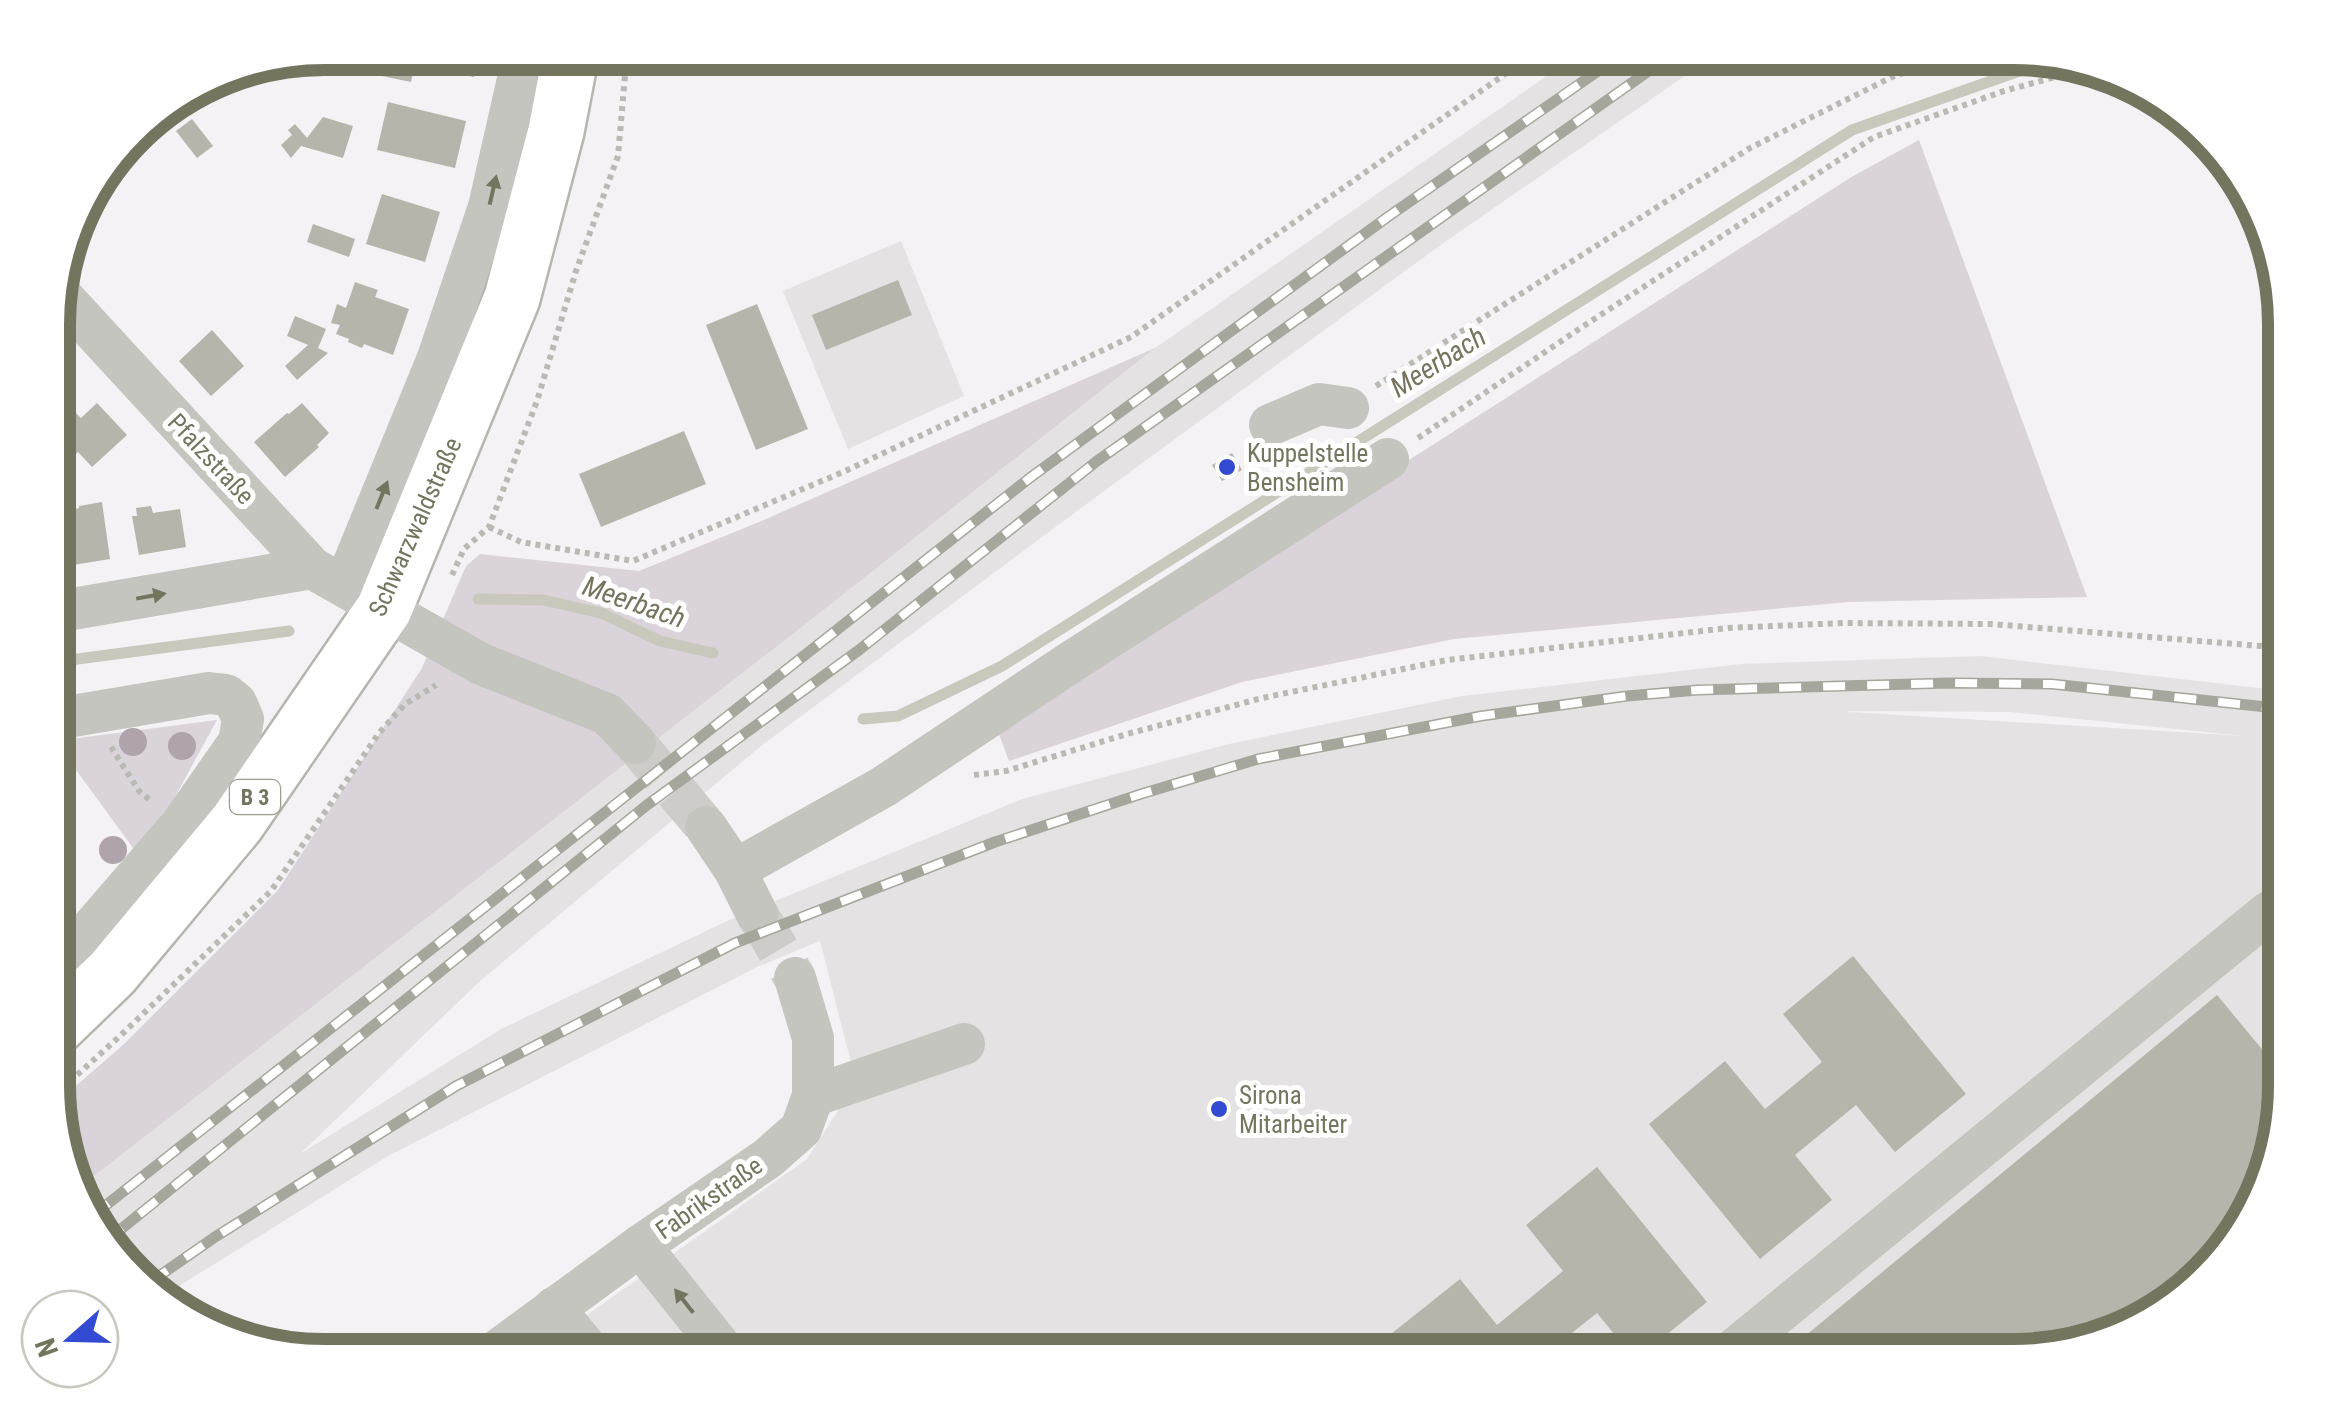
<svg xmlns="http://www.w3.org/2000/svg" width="2338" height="1409" viewBox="0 0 2338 1409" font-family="'Roboto Condensed',sans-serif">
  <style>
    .built { fill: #e4e2e3; fill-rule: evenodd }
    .green { fill: #dbd3da }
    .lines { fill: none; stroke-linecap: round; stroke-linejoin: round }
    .stream { stroke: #c9c8bd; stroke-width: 11 }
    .building { fill: #b5b5ab }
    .minor-tunnel { stroke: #cdccc8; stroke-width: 42; stroke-dasharray: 42 21; stroke-linecap: butt }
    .major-casing { stroke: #b5b6ae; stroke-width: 60 }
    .path { stroke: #b9bab4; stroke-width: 6; stroke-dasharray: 5 5; stroke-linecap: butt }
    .minor { stroke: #c4c5be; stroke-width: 42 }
    .major { stroke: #fff; stroke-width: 55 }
    .rail-casing { stroke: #a6a79c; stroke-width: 11 }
    .rail { stroke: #fff; stroke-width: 8; stroke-dasharray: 22; stroke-linecap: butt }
    .tree { fill: #b0a4ac }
    .oneway { fill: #73755e }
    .poi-dot { fill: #334ad3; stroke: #fff; stroke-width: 4 }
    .labels { text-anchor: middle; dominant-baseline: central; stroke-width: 10; stroke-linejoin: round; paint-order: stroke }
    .shield { fill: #fff; stroke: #9d9e8e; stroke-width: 2.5 }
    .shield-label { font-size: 22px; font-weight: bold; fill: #73755e }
    .poi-label { font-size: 25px; fill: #73755e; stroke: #fff; text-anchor: start }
    .street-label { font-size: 25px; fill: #73755e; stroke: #fff }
    .water-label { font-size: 28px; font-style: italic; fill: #76745e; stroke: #fff }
    .rim { fill: none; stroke: #73755e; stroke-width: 12 }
  </style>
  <rect width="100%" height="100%" fill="#f4f2f5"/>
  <g class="built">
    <path d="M1580,53H1718L1442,244L1104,491L761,746L479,982L300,1154L501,1029L727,921L1022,799L1229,744L1462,696L1741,664L1980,656L2285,691V1102L2249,1221L2150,1320L2031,1356H529L807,1159L856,1082L820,941L757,967L388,1156L163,1296L98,1235L80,1187L816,616L1155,348ZM1848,711L2010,712L2244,736L1849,712Z"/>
    <polygon points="901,241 964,396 848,449 783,291"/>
  </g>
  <g class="green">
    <polygon points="1919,140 2087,597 1848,602 1454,639 1242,682 1009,761 999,734 1398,467 1853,176"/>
    <polygon points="1155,348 816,616 80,1187 55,1120 55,1104 124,1044 278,890 422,668 466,566 480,554 639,571 759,522"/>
    <polygon points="217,720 141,859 55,741"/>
  </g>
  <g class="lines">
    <g class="stream">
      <polyline points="478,599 543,600 601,613 660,641 713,653"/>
      <polyline points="55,662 289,631"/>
      <polyline points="863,719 898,716 1002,666 1852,130 2048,61"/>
    </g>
  </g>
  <g class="building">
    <polygon points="431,53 479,53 474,77 429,68"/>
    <polygon points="381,60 414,67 411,82 377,75"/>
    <polygon points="221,73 228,81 185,115 174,102"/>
    <polygon points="388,102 466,121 455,168 377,150"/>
    <polygon points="159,111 169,123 152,137 150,134 134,146 141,154 119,172 112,163 144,120"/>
    <polygon points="323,117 353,126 343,158 301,146 291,158 281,145 292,135 288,130 295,124 307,138"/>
    <polygon points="192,119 213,146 197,158 176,131"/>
    <polygon points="382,194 440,212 425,262 366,244"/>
    <polygon points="313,224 355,239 349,257 307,242"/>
    <polygon points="898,280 912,315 826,350 812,315"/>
    <polygon points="355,282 378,290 375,297 409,309 393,355 364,344 362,348 348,342 349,339 336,334 340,325 331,323 337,304 346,308"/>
    <polygon points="757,304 808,429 756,450 706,325"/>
    <polygon points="295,316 326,329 318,348 328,353 297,380 285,366 308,345 287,336"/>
    <polygon points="212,330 244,366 211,396 179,361"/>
    <polygon points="97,403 127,435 92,467 78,452 60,469 55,463 55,424 63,433 69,428 64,422 75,412 81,418"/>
    <polygon points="302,403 329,433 317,445 319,447 285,477 254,442 287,413 289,414"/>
    <polygon points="684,431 706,484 601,527 579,474"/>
    <polygon points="1232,453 1242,470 1222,481 1212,465"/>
    <polygon points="102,502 110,559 55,568 55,514 79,508 79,506"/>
    <polygon points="151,506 153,513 180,509 186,547 139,555 132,516 137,516 136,508"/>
    <polygon points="1853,956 1966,1094 1895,1152 1856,1105 1795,1155 1832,1200 1760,1259 1649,1124 1725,1061 1765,1109 1822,1062 1783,1014"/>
    <polygon points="2217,995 2285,1077 2285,1102 2249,1221 2150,1320 2031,1356 1781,1356"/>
    <polygon points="1597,1167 1707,1302 1640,1356 1632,1356 1597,1313 1543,1356 1408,1356 1391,1334 1460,1279 1497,1325 1563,1271 1526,1225"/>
  </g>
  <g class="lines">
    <g class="minor-tunnel">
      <polyline points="635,743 706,827"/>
      <polyline points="757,914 795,978"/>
    </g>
    <g class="major-casing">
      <polyline id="major" points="55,1028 112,973 237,823 384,609 512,298 556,131 571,53"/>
    </g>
    <g class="path">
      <polyline points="1376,386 1750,148 1892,77 1960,53"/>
      <polyline points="1418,438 1582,327 1874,137 2004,91 2081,70"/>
      <polyline points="489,527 521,542 633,561 843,472 1131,337 1535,53"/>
      <polyline points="452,575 464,549 489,527 537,401 576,271 618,156 627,53"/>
      <polyline points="111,747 139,791 151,801"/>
      <polyline points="974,775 1006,771 1127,734 1262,698 1447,660 1728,628 1843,623 1991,624 2285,648"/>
      <polyline points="55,1095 120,1036 271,891 379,733 404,705 436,685"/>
    </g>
    <g class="minor">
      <polyline points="55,289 312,568 481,664 607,714 635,743"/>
      <polyline points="1270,425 1319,404 1348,408"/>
      <polyline points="345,585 438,358 489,207 524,53"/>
      <polyline points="55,612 312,568"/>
      <polyline points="55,719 209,693 226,695 236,703 243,719 239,742 181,825 85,936 55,966"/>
      <polyline points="706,827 735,870 757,914"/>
      <polyline points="735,870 883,787 1074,660 1388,459"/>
      <polyline points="813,1096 964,1044"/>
      <polyline points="640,1246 728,1356"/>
      <polyline points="554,1308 593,1356"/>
      <polyline points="490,1356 640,1246 768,1158 801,1129 813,1096 813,1038 795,978"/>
      <polyline points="1726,1356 2269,912 2285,906"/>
    </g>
    <use href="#major" class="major"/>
    <g class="rail-casing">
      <g id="rail">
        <polyline points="91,1217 1031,477 1389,216 1624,53"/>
        <polyline points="105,1242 647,805 859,650 1097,461 1674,53"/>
        <polyline points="149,1283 215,1237 456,1086 735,943 995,842 1141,794 1258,759 1481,716 1627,696 1698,690 1949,683 2052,684 2285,709"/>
      </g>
    </g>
    <use href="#rail" class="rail"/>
  </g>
  <g class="tree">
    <circle cx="133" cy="742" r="14"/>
    <circle cx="182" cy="746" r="14"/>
    <circle cx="113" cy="850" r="14"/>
  </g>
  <defs><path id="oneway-solid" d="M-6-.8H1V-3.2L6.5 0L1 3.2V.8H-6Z" transform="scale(2.5)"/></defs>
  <g class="oneway">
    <use href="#oneway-solid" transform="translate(493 190) rotate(-77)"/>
    <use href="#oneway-solid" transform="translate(382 495) rotate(-68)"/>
    <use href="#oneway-solid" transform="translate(151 596) rotate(-10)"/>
    <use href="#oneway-solid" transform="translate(684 1301) rotate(-128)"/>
  </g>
  <g class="poi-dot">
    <circle cx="1227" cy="467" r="10"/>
    <circle cx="1219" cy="1109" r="10"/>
  </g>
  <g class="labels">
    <rect class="shield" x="230" y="780" width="50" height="34" rx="8"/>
    <g class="shield-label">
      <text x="255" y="797">B 3</text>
    </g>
    <g class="poi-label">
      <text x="1247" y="453">Kuppelstelle<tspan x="1247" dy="29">Bensheim</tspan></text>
      <text x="1239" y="1095">Sirona<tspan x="1239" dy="29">Mitarbeiter</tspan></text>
    </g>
    <g class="street-label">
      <text transform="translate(211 459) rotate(47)">Pfalzstraße</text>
      <text transform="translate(415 527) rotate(-66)">Schwarzwaldstraße</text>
      <text transform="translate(709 1198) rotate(-35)">Fabrikstraße</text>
    </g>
    <g class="water-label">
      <text transform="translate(1438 362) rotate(-32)">Meerbach</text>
      <text transform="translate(634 602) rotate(19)">Meerbach</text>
    </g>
  </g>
  <path d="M0 0H2338V1409H0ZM324 70H2014A254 254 0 0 1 2268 324V1085A254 254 0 0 1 2014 1339H324A254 254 0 0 1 70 1085V324A254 254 0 0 1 324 70Z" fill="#fff" fill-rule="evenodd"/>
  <path class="rim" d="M324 70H2014A254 254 0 0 1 2268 324V1085A254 254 0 0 1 2014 1339H324A254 254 0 0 1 70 1085V324A254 254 0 0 1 324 70Z"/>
  <g transform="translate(70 1339) rotate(250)"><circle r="48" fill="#ffffff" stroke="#c7c8bf" stroke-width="2.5"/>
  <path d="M0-8L18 38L0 25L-18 38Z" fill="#334ad3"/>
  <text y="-15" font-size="28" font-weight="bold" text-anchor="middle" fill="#73755e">N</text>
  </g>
</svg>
